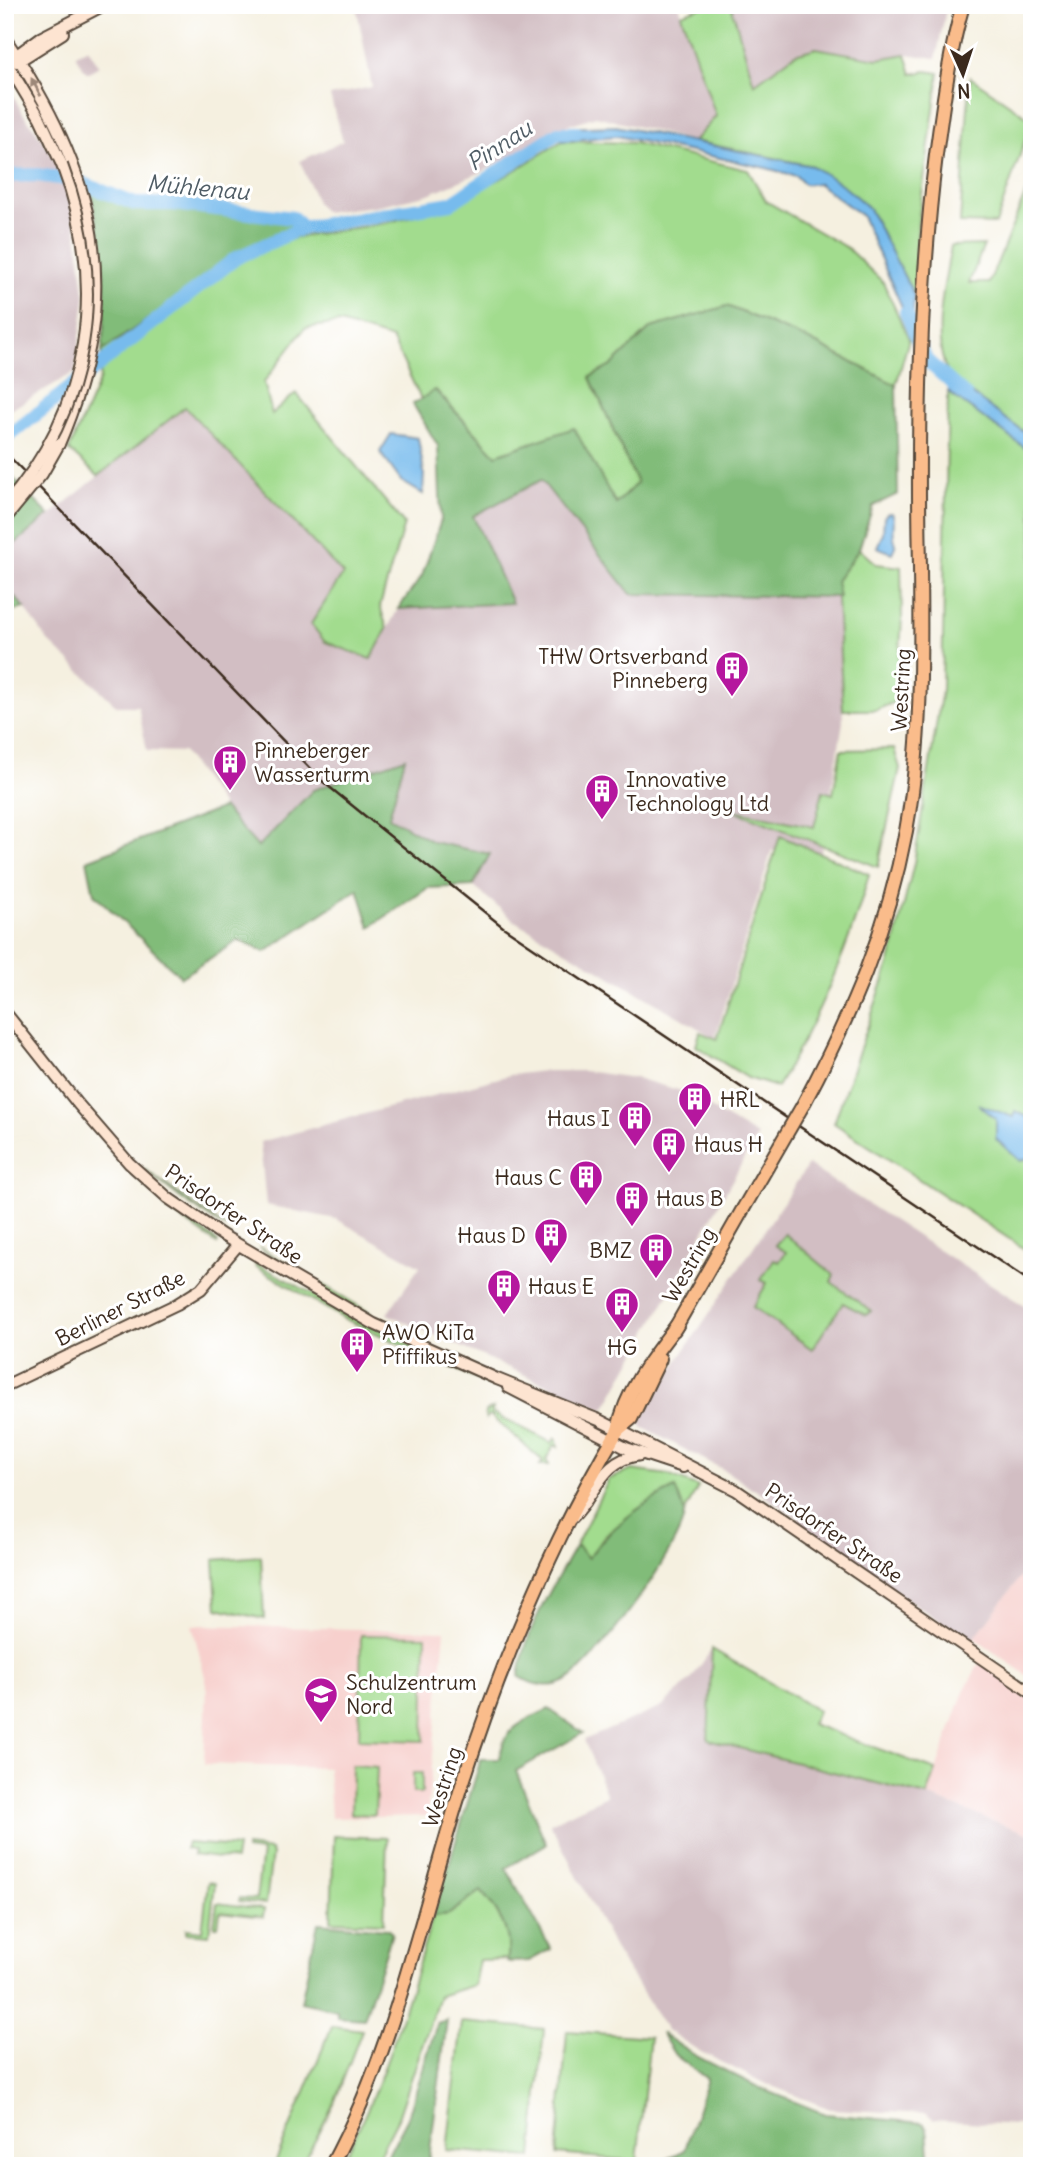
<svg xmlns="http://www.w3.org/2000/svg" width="1037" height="2171" viewBox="0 0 1037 2171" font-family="Delius,sans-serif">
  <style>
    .built { fill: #f7d0cd }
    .industrial { fill: #d2bec3 }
    .green { fill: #a2dc8e; stroke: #6e8356; stroke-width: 2 }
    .forest { fill: #81bc79; stroke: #5e734c; stroke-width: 2 }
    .water { fill: #77bbed; stroke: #597286; stroke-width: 2 }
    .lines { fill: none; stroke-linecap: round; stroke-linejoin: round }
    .river { stroke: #77bbed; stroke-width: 14 }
    .secondary-casing { stroke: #57483b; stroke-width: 14 }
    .primary-casing { stroke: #57483b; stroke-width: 16 }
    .secondary { stroke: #fde4d1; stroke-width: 10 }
    .primary { stroke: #fabc8b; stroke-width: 12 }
    .rail { stroke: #3b2a1e; stroke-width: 2.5 }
    .secondary-bridge-casing { stroke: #57483b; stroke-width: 14; stroke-linecap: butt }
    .primary-bridge-casing { stroke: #57483b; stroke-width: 16; stroke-linecap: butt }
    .secondary-bridge { stroke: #fde4d1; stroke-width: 10 }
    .primary-bridge { stroke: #fabc8b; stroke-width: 12 }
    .oneway { fill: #9c8778 }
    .labels { text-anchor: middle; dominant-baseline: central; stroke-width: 6; stroke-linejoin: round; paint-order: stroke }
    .poi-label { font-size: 21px; fill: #3b2a1e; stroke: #fff; text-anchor: start }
    .street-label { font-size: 21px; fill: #3b2a1e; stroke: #fff }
    .water-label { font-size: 23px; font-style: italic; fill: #505d66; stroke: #fff }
  </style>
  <rect width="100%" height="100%" fill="#fff"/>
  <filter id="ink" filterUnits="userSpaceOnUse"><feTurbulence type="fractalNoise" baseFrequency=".0143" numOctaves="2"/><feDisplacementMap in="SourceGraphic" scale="14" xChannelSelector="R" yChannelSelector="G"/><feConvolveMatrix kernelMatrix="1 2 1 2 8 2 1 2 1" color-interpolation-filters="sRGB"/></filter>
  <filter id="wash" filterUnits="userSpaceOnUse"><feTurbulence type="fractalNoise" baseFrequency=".00686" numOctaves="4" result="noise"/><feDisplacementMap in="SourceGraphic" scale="28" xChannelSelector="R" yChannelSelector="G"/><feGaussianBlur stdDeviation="1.57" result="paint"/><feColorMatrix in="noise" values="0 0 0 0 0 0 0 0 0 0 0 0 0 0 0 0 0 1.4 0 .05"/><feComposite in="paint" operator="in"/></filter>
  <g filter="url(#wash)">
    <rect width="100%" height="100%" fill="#f5f0e0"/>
    <g class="built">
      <polygon points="1032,1562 1032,1679 974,1638"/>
      <polygon points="192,1625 445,1631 427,1816 331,1818 328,1768 204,1764 207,1685"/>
      <polygon points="980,1662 1032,1700 1032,1835 927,1796 964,1691"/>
    </g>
    <g class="industrial">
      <polygon points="356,5 679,5 716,116 694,141 596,116 559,128 484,171 426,195 375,206 324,212 317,203 300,161 343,141 330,96 372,87"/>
      <polygon points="731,5 947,5 936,58 906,54 878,59 816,48 795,54 754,85"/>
      <polygon points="88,48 99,66 87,73 75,55"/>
      <polygon points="5,80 22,112 48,147 66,188 75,218 85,300 75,372 5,413"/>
      <polygon points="185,406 343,575 371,659 398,609 511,603 473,516 541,480 631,594 839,597 843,722 818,870 772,850 715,1038 515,921 473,886 490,854 433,842 389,817 405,759 313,790 258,847 223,807 183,752 147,751 138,706 117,706 48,641 25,608 5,587 5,552"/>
      <polygon points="543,1071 584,1071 635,1078 682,1091 757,1136 604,1410 387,1314 420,1266 336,1219 266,1205 260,1142 510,1075"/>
      <polygon points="808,1165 1032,1311 1032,1562 971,1642 797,1525 800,1519 724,1470 642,1427 639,1419"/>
      <polygon points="712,1649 708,1740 927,1796 1032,1835 1032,2126 934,2120 926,2114 830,2109 764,2083 699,2051 667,2030 617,1954 550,1823 607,1796 584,1740 662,1707 691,1679"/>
    </g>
    <g class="green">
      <polygon points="707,5 731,5 754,84 795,54 816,48 878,59 906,54 912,74 926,71 939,73 918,222 914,295 868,207 812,166 694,141 716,116 681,14"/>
      <polygon points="970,77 1032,120 996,224 960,223"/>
      <polygon points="562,141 634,143 748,170 766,201 847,248 883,282 909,339 896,385 807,339 727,306 651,328 611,366 590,378 637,483 616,504 496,455 436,390 421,399 392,339 340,323 305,328 264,382 272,414 296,393 404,524 380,606 387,629 371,659 325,642 311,624 343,574 185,407 98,476 69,450 100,379 102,351 236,258 298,237 385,223 443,208 504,177"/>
      <path d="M1032,178V437C1007,420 978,404 956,383C926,355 945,282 951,246L984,245L969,283H989Z"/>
      <polygon points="948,392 1032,453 1032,1254 834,1123 890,962 914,863 942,689"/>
      <polygon points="859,549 876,564 901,567 902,617 897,701 876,710 843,710 836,581"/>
      <polygon points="894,749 900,768 878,867 730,809 814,827 823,791 833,794 841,750"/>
      <path d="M780,836L869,874C849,949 817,1020 777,1087L748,1078L696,1046L700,1032L717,1039Z"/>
      <polygon points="144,1169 226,1228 183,1200"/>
      <polygon points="168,1204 218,1242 217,1244 165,1207"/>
      <polygon points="785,1234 834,1275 831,1282 871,1311 866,1315 843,1303 812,1349 753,1307 767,1283 761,1280 774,1259 779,1262 786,1252 775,1245"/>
      <polygon points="259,1247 370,1313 369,1315 328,1295"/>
      <path d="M256,1263C333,1306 412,1347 491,1382L490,1385L343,1318L255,1266Z"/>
      <polygon points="493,1408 492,1413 552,1443 555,1438 557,1440 558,1447 554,1445 546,1460 549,1465 540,1465 543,1461 490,1415 486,1419 485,1412"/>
      <polygon points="632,1470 668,1475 698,1487 684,1513 675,1488 605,1535 588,1558 576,1545 609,1479"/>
      <polygon points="261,1556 264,1619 217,1608 214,1560"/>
      <polygon points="361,1635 426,1636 424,1741 359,1739"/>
      <polygon points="712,1649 818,1711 811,1724 936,1770 927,1796 708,1740"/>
      <polygon points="352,1765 377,1767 375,1815 351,1814"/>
      <rect x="413" y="1773" width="9" height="20"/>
      <polygon points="334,1836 387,1838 384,1923 331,1921"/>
      <polygon points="187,1843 237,1847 235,1860 193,1855 194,1850 185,1849"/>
      <polygon points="246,1847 270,1850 272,1854 266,1904 239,1901 240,1898 256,1899 262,1852 246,1850"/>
      <polygon points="208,1882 215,1883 209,1935 186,1933 186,1929 202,1931"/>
      <path d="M481,1891C498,1911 512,1932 508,1959L479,1960L474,1985L439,1996L398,2118L373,2166H339C383,2088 407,2002 433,1916L449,1914Z"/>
      <polygon points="217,1903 264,1909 263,1917 220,1912 218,1926 214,1926"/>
      <polygon points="462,2022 544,2029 532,2157 447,2150"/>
      <polygon points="332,2026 362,2030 334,2103 302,2166 274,2166"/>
      <polygon points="567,2031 650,2037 637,2161 557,2154"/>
    </g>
    <g class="forest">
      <path d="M89,186L135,204H173L293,218L302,228L236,258L102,351C109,293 103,242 89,186Z"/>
      <polygon points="727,306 807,339 896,385 898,494 873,506 859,549 836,581 839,597 631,594 541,480 473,516 512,603 398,609 422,576 441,520 438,446 413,404 435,390 496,455 574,428 616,504 637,483 590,377 611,366 651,328"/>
      <polygon points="5,470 49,515 5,552"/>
      <polygon points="5,587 25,608 5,613"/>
      <polygon points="405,758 389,817 433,842 490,854 473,886 428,888 370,927 358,889 265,952 239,940 181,977 94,894 87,860 223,808 258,847 313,790"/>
      <path d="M675,1488C677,1495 684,1505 684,1513C684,1544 592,1669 564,1682C550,1689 531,1685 519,1676C525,1629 553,1586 576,1545L588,1558C611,1527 640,1504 675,1488Z"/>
      <path d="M549,1709L583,1733L516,1771L546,1844L506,1868L551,1949L529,1961L507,1962C513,1933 499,1912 481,1891L449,1914L433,1916L481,1759H500C502,1728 524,1721 549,1709Z"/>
      <polygon points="318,1923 387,1929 392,1933 364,2019 337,2017 337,2010 301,2002"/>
      <polygon points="447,2020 428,2166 382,2166 408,2117 437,2023"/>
      <polygon points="661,2033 696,2056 760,2088 825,2114 923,2123 927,2129 930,2166 653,2166 685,2150 707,2079 675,2055"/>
    </g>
    <g class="water">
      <polygon points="616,126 812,166 840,183 868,207 914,295 912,330 862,216 819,184 804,184 796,176 766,168 617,136 562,141 559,128"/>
      <polygon points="955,382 1032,438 1032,453 948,392"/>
      <polygon points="391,434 418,438 424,472 423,494 401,481 380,452"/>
      <path d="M888,513H892C897,522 890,530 896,544L892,553L877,547L883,533L884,517Z"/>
      <polygon points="978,1104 1013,1117 1015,1111 1032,1119 1032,1157 1020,1161 996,1139 996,1119"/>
    </g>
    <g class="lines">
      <g class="river">
        <polyline points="5,176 36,175 74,180 135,204 173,204 293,218 302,228"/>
        <polyline points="906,312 926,360 966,396"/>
        <polyline points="5,439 236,258 302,228 451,203 558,133 577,133"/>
      </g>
    </g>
  </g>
  <g filter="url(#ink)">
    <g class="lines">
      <g class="secondary-casing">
        <g id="secondary">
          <path d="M5,38C96,175 126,288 59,444"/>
          <polyline points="14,57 40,38 104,5"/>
          <polyline points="5,60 40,118 62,165"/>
          <polyline points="17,62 63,33"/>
          <polyline points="5,1012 78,1104 129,1163 168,1198 222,1235 374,1324 497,1379 599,1420 736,1490 1032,1693"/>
          <polyline points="5,1386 177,1304 201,1289 238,1245"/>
          <polyline points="508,1387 626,1448 683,1467"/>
          <path d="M571,1519C598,1493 600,1460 640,1455"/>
        </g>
      </g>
      <g class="primary-casing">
        <g id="primary">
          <path d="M803,1105C851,1015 887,932 906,831C922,744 921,656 920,567C917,430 919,291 936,155C943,106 949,53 963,5"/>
          <polyline points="674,1330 743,1209"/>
          <polyline points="618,1430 631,1419 660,1359"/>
          <path d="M331,2166C394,2050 420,1919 459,1795C496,1674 553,1538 618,1430C625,1391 653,1356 677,1325"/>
        </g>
      </g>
      <use href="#secondary" class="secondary"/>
      <use href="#primary" class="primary"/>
      <polyline class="rail" points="5,452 322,781 412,854 503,927 1032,1283"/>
      <g class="secondary-bridge-casing">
        <g id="secondary-bridge">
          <path d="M5,506C91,408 108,285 62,165"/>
          <polyline points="5,519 42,474 59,444"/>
        </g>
      </g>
      <g class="primary-bridge-casing">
        <polyline id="primary-bridge" points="743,1209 803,1105"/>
      </g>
      <use href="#secondary-bridge" class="secondary-bridge"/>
      <use href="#primary-bridge" class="primary-bridge"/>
    </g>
    <defs><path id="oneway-solid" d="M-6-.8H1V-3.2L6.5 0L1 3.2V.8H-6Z" transform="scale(1.75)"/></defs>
    <use class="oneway" href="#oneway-solid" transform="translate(36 87) rotate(-118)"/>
  </g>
  <defs>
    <g id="building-pin" transform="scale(1.75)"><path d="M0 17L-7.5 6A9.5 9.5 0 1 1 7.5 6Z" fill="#b5179e" stroke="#fff"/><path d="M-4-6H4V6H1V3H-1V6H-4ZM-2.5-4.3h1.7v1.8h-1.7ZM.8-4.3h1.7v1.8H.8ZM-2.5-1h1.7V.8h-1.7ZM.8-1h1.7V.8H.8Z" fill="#fff"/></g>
    <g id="school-pin" transform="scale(1.75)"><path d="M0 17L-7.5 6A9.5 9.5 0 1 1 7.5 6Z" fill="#b5179e" stroke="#fff"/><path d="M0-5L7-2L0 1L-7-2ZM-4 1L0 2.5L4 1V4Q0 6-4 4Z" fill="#fff"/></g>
  </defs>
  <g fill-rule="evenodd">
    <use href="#building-pin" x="732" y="668"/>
    <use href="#building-pin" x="230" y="762"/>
    <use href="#building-pin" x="602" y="791"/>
    <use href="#building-pin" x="695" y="1099"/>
    <use href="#building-pin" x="635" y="1118"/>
    <use href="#building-pin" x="669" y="1144"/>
    <use href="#building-pin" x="586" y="1177"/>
    <use href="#building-pin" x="632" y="1198"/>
    <use href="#building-pin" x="551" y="1235"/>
    <use href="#building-pin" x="656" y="1250"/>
    <use href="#building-pin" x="504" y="1286"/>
    <use href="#building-pin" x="622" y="1304"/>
    <use href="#building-pin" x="357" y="1344"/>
    <use href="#school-pin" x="321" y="1694"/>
  </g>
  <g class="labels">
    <g class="poi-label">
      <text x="708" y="656" text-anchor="end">THW Ortsverband<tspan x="708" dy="24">Pinneberg</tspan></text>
      <text x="254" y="750">Pinneberger<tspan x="254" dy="24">Wasserturm</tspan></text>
      <text x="626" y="779">Innovative<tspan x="626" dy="24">Technology Ltd</tspan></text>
      <text x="720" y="1099">HRL</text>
      <text x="610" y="1118" text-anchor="end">Haus I</text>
      <text x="694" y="1144">Haus H</text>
      <text x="562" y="1177" text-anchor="end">Haus C</text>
      <text x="656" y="1198">Haus B</text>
      <text x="526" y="1235" text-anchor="end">Haus D</text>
      <text x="632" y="1250" text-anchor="end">BMZ</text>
      <text x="528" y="1286">Haus E</text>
      <text x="382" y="1332">AWO KiTa<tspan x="382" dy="24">Pfiffikus</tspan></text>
      <text x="622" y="1347" text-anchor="middle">HG</text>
      <text x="346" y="1682">Schulzentrum<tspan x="346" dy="24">Nord</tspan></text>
    </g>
    <g class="street-label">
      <text transform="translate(901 690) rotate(-87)">Westring</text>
      <text transform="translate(234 1214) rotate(34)">Prisdorfer Straße</text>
      <text transform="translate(689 1265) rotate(-60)">Westring</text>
      <text transform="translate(120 1308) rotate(-27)">Berliner Straße</text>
      <text transform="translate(834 1533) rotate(34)">Prisdorfer Straße</text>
      <text transform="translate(442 1787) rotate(-72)">Westring</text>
    </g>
    <g class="water-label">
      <text transform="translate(499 145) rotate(-33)">Pinnau</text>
      <text transform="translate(198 187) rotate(5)">Mühlenau</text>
    </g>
  </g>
  <rect width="1037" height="2171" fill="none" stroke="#fff" stroke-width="28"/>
  <g transform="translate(963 74) rotate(177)" stroke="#ffffff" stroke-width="5" paint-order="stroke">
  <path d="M0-5L12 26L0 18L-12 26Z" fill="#3b2a1e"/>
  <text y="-10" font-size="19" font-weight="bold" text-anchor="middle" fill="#3b2a1e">N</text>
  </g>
</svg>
